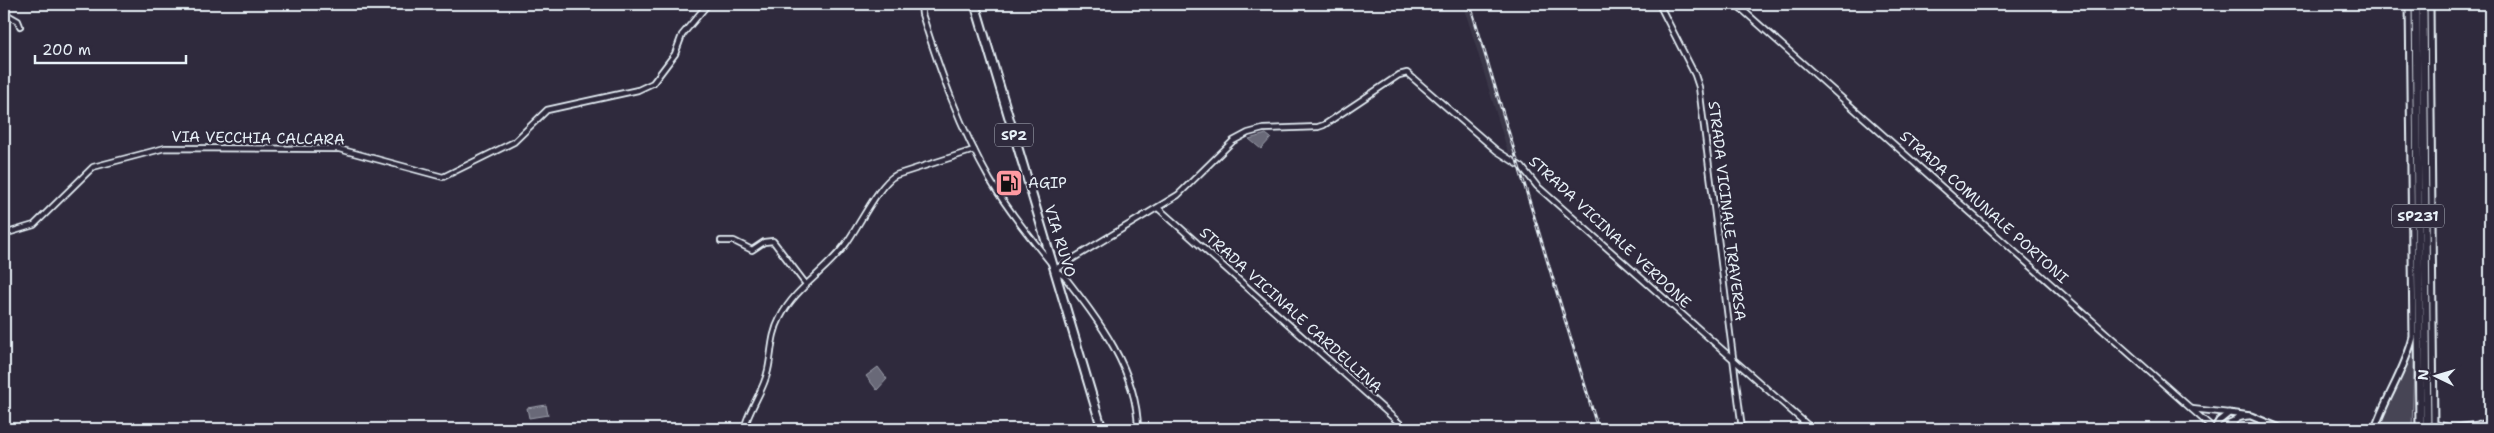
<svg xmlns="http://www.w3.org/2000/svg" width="2494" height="433" viewBox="0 0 2494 433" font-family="'Shantell Sans',sans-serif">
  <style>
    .built { fill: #3b3749 }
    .green { fill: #464455; stroke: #979aa6 }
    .water { fill: #696978; stroke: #9c9fab }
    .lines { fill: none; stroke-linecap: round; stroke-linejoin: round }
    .minor-casing { stroke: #e8f1f8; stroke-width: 8 }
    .tertiary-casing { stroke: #e8f1f8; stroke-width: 9 }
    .primary-casing { stroke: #e8f1f8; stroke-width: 11 }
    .trunk-casing { stroke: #e8f1f8; stroke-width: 11 }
    .minor { stroke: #2f2a3d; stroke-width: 4.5 }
    .tertiary { stroke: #2f2a3d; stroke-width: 5 }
    .primary { stroke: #2f2a3d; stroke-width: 7 }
    .trunk { stroke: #2f2a3d; stroke-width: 7 }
    .rail-casing { stroke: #e8f1f8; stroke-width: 3 }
    .rail { stroke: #2f2a3d; stroke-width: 1; stroke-dasharray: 4; stroke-linecap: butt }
    .labels { text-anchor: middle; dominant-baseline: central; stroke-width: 4.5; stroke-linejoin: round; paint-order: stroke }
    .shield { fill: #2f2a3d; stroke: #b0b5c0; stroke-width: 1 }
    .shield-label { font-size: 14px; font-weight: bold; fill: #e8f1f8 }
    .street-label { font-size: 15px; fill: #e8f1f8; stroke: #2f2a3d }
    .poi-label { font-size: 15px; fill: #e8f1f8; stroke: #2f2a3d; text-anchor: start }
  </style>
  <rect width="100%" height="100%" fill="#2f2a3d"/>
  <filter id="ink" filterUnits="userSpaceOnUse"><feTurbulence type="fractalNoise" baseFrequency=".02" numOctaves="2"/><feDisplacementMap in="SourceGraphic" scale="10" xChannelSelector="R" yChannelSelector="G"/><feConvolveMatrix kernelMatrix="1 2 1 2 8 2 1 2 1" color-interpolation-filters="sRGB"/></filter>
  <g filter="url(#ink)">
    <polygon class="built" points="1463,4 1471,4 1517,155 1508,152"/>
    <polygon class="green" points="2415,337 2412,428 2384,429 2381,418 2409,359"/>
    <g class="water">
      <polygon points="1266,134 1271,138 1261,149 1249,139"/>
      <polygon points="878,367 887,379 877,390 866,376"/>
      <polygon points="546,405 548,415 529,418 527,408"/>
    </g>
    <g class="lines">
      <g class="minor-casing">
        <g id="minor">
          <path d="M921,4L922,14C940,71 960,128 990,180C1008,210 1029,236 1051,263"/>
          <polyline points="1659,4 1695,75 1699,87 1742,429"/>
          <polyline points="1736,4 2214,429"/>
          <polyline points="4,13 18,21 20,26"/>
          <polyline points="1158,208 1406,429"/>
          <polyline points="4,234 34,225 93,167 165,148 339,149 443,177 514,142 547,110 638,90 653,83 675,54 682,35 708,4"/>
          <polyline points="721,241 734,241 752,250 764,242 773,241 805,283"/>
          <polyline points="2192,409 2229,413"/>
          <polyline points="2434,424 2448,427"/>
          <polyline points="2479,424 2484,429"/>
          <path d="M744,429C749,408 764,391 768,370C772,352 771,335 780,318C795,288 825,272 845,245C858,228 879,183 896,175L974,150"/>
          <path d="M1138,429C1137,370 1099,321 1064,276L1054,270L1178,195L1233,141L1248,133L1263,129L1318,127L1324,125L1399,75L1407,73L1497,151L1522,167L1537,186L1812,429"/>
          <polyline points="2215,429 2233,422"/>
          <polyline points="2445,429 2490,423"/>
        </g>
      </g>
      <g class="tertiary-casing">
        <g id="tertiary">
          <polyline points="2430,4 2434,429"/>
          <polyline points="2214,429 2219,421 2229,413 2251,416 2282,429"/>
          <path d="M2230,429C2234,419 2238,417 2248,416"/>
          <path d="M2375,429C2385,398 2405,370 2413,337L2409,4"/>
        </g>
      </g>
      <g class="primary-casing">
        <polyline id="primary" points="975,4 1102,429"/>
      </g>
      <g class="trunk-casing">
        <g id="trunk">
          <polyline points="2416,4 2420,429"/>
          <polyline points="2423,4 2427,429"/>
        </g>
      </g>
      <use href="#minor" class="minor"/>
      <use href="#tertiary" class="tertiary"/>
      <use href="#primary" class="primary"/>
      <use href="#trunk" class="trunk"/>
      <g class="rail-casing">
        <polyline id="rail" points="1470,4 1598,429"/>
      </g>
      <use href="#rail" class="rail"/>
    </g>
  </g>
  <defs>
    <g id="fuel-square" transform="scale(1.4375)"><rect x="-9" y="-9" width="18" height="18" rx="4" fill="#ff9aa2" stroke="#2f2a3d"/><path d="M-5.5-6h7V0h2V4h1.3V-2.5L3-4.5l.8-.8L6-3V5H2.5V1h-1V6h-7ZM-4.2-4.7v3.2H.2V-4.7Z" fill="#111"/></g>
  </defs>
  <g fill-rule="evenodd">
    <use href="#fuel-square" x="1009" y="183"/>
  </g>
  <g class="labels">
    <g class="shield">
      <rect x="995" y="123.5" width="38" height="23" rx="4"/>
      <rect x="2392" y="204.5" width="52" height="23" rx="4"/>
    </g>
    <g class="shield-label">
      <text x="1014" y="135">SP2</text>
      <text x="2418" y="216">SP231</text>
    </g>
    <g class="street-label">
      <text transform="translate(258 138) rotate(1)">VIA VECCHIA CALCARA</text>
      <text transform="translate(1984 207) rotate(42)">STRADA COMUNALE PORTONI</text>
      <text transform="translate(1727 211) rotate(83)">STRADA VICINALE TRAVERSA</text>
      <text transform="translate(1610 232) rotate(43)">STRADA VICINALE VERDONE</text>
      <text transform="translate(1060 241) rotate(73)">VIA RUVO</text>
      <text transform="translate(1291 310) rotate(42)">STRADA VICINALE CARDELLINA</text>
    </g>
    <g class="poi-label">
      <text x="1028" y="183">AGIP</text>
    </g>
  </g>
  <rect width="2494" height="433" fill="none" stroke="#2f2a3d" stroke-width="20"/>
  <rect x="10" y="10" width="2474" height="413" fill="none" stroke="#e8f1f8" stroke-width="2" filter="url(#ink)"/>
  <g transform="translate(2436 376) rotate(275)" stroke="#2f2a3d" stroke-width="4" paint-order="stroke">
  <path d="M0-4L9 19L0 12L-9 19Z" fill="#e8f1f8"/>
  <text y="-8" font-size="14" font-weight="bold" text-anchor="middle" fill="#e8f1f8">N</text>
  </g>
  <path d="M35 55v8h151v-8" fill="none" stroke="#e8f1f8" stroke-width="2.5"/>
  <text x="42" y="55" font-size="15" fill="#e8f1f8" stroke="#2f2a3d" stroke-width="4" paint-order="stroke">200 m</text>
</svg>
